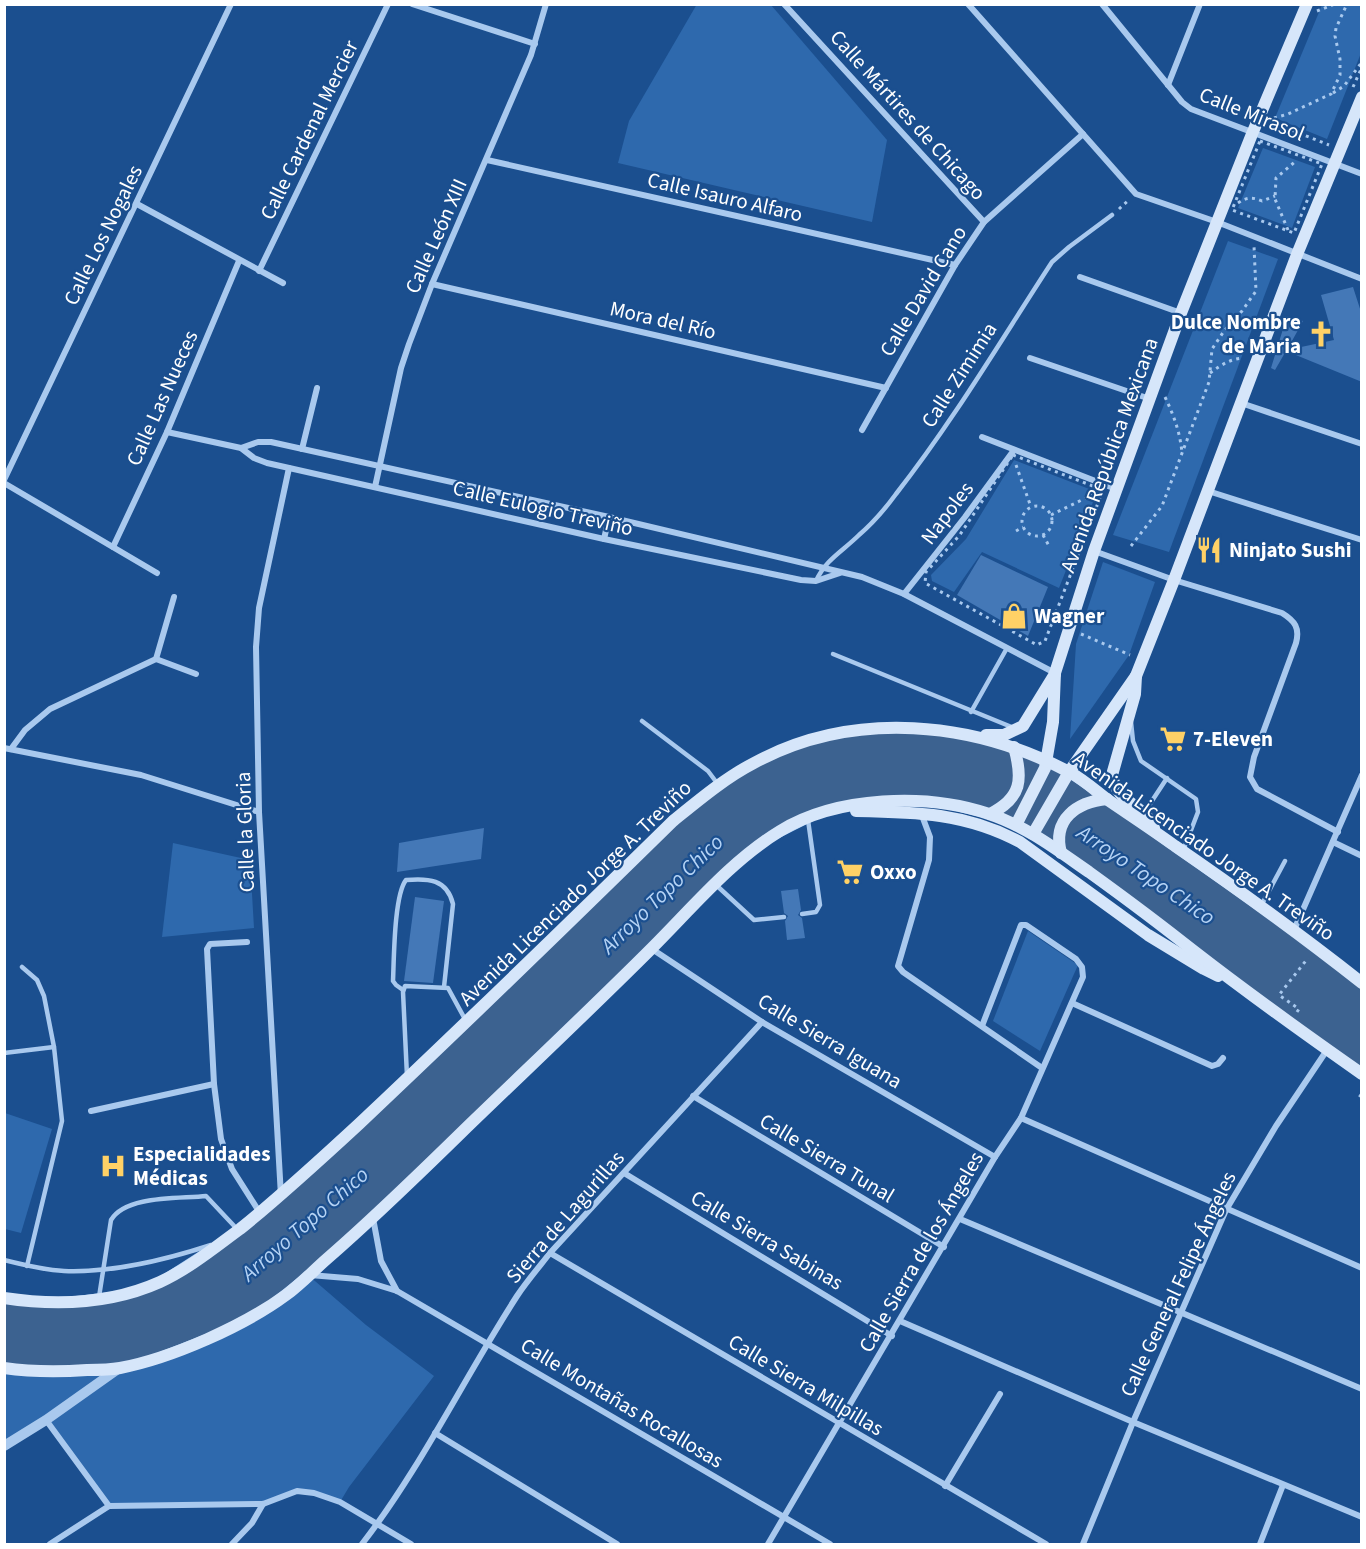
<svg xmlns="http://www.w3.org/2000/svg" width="1366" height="1549" viewBox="0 0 1366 1549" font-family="'Source Sans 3',sans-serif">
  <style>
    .green { fill: #2e69ad }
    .water { fill: #3c6290; stroke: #9cc4f0; stroke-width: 1.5 }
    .building { fill: #4478b7 }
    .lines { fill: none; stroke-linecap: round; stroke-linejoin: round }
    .path { stroke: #a9c9ee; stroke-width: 3; stroke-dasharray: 3 4.5; stroke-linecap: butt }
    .service { stroke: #a9c9ee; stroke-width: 4.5 }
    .minor { stroke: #a9c9ee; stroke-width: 6 }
    .tertiary { stroke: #a9c9ee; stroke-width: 10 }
    .secondary { stroke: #d6e6fa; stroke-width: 12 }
    .labels { text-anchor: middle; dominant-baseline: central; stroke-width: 4.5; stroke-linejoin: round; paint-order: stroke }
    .street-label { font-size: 21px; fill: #fff; stroke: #1b4f8f }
    .poi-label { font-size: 21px; font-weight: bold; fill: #fff; stroke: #1b4f8f; text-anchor: start }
    .water-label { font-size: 22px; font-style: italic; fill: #b5d3f5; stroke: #1b4f8f }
  </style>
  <rect width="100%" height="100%" fill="#1b4f8f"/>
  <g class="green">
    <polygon points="697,4 771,5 887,140 872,222 618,163 629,121"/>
    <polygon points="1322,5 1362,5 1361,53 1327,139 1275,118"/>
    <polygon points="1263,148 1315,167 1292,228 1238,208"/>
    <polygon points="1228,241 1278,259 1169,552 1113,535"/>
    <polygon points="1014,460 1097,492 1059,588 982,552 954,592 932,581 931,575 966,539"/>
    <polygon points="1103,562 1155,582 1129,655 1070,739 1076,644"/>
    <polygon points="173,843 250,860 254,928 162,937"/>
    <polygon points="1028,931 1078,965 1040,1051 993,1021"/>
    <polygon points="5,1113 52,1129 21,1233 5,1229"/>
    <polygon points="308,1275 366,1325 434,1376 349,1487 340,1502 305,1491 263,1504 109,1506 46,1421 5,1446 5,1368"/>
  </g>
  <polygon class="water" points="945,731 1046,761 1361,983 1361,1074 1016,825 914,800 833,810 754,850 373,1218 249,1318 118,1369 5,1368 4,1298 31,1302 142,1289 260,1213 673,821 742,770 835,734"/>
  <g class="building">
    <polygon points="1353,287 1362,315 1362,382 1286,351 1275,370 1271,368 1287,316 1303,321 1287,350 1334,340 1321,295"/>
    <polygon points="981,555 1048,587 1028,636 957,595"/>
    <polygon points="484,828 481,859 397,872 399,843"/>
    <polygon points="798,889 801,910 798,915 802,918 805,938 787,940 785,921 788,916 784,913 781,891"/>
    <polygon points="415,897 444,901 433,983 404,981"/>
  </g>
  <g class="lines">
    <g class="path">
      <polyline points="1317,11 1335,4"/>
      <polyline points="1353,87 1362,67"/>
      <polyline points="1333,93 1344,86 1362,62"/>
      <polyline points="1274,118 1288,114 1331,94 1340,75 1340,59 1335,36 1336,28 1347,4"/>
      <polyline points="1271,122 1329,145"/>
      <polygon points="1260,141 1322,164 1294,233 1232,210"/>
      <path d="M1238,203C1247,197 1253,197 1262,201L1275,196"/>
      <polyline points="1119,209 1130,199"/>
      <polyline points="1288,230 1275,199 1276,178 1297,160"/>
      <path d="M1210,373C1221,365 1230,359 1243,358"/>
      <path d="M1165,397C1174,416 1180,432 1182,453"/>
      <polygon points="1013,455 1103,490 1045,641 1037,645 925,583 926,572 959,536"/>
      <polyline points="1016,465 1031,507"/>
      <circle cx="1037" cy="521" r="15"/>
      <polyline points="1051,515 1098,492"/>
      <polyline points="1016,531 1023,527"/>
      <polyline points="1043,535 1049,546"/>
      <polyline points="1131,546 1162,506 1209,382 1212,349 1224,331 1242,311 1256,291 1254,246"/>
      <polyline points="1081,634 1130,655"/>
      <polyline points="1297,1012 1299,1009 1279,995 1308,958"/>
      <polyline points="1359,1095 1362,1097"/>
    </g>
    <g class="service">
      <path d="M816,581C826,559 843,551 859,535C873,523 885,509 896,494C954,420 1001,340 1052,262L1069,247L1112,215"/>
      <polyline points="833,654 1014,728"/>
      <polyline points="971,712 1007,648"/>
      <polyline points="642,721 708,771 717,783"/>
      <polyline points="1131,722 1133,741 1141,761 1196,799 1198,812 1183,851"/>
      <polyline points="1144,813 1167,778"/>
      <polyline points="715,884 754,920 784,917"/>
      <polyline points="1262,904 1285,861"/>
      <polyline points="802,914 816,912 820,905 808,820"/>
      <polyline points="22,967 37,980 44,996 54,1047 62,1121 27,1266"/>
      <path d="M403,990L396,985L393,981C394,960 394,895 406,880C428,878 447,879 453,904L444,987"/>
      <polyline points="4,1053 54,1047"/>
      <polyline points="407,1076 403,992 405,986 448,988 466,1021"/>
      <path d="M4,1260C24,1265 44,1270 64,1271C113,1273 165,1260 211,1245"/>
      <path d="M99,1297L111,1220C126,1195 180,1199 206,1196L237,1229"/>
    </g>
    <g class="minor">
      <polyline points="412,4 535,44"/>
      <polyline points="784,4 984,222"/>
      <polyline points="968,4 1136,194 1217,222 1362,279"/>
      <polyline points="1102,4 1182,102 1191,109 1362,174"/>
      <polyline points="1168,85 1200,4"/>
      <polyline points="487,160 955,265"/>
      <polyline points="137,204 283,283"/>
      <polyline points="259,271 388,4"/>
      <polyline points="1080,277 1181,313"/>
      <polyline points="432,284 886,388"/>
      <polyline points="1030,358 1150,399"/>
      <polyline points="1241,403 1362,444"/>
      <polyline points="862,430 955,265 984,222 1083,134"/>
      <polyline points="167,432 241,448 254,458 267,463 604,539 801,580 816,581 840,573"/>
      <polyline points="982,437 1116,489"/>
      <polyline points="241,448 258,442 271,442 609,517 862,577 904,594 1055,673"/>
      <polyline points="302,449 317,388"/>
      <polyline points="4,480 231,4"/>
      <polyline points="4,483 157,573"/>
      <polyline points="375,487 401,368 409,344 432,284 531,55 546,4"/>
      <polyline points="1208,491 1362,540"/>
      <polyline points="604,539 609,517"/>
      <polyline points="113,547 167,432 239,261"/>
      <path d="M1094,551L1174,580L1282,613C1295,621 1300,628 1296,643L1254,757L1250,777L1257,789L1338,832"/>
      <polyline points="904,594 965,517 1014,450"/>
      <polyline points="156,659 174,597"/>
      <polyline points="156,659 196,674"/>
      <polyline points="4,748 141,775 259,812"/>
      <polyline points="11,749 25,730 50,709 156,659"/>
      <polyline points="921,813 930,837 929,860 898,966 903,972 1042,1068"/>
      <polyline points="1333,842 1362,856"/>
      <polyline points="1294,930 1362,775"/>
      <polyline points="247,942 210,944 207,949 214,1084 221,1139 232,1169 260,1213"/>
      <polyline points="652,949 762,1022 995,1157"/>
      <polyline points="1072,1003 1212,1066 1218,1064 1223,1058"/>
      <polyline points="693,1096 944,1247"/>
      <polyline points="91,1111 214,1084"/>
      <polyline points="1021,1118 1362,1268"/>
      <polyline points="624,1173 892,1336"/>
      <polyline points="281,1196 259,812 256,647 259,608 289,468"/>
      <polyline points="373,1218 381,1261 397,1291"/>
      <polyline points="960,1219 1362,1389"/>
      <polyline points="550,1253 1046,1544"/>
      <polyline points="310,1275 358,1279 397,1291 830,1544"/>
      <polyline points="900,1321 1133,1422 1362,1517"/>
      <polyline points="46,1420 109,1506"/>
      <polyline points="435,1433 617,1544"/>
      <polyline points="945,1486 1000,1394"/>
      <polyline points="50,1544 109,1506 263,1504 297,1491 314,1493 340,1502 411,1544"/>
      <polyline points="232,1544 252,1523 263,1504"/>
      <path d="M362,1544C421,1468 464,1378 517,1296C527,1281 539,1267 550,1253L762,1022"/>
      <polyline points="768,1544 995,1157 1021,1118 1083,977 1082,967 1076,959 1026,925 1021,925 982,1026"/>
      <polyline points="1083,1544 1133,1422 1226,1210 1276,1126 1327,1050"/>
      <polyline points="1260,1544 1283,1485"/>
    </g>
    <polyline class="tertiary" points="4,1446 46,1420 118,1369"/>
    <g class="secondary">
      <path d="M1136,676L1135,694L1112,775C1116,803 1144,804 1154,828"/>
      <polyline points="986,735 1004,735 1023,726 1055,674"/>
      <path d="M856,811C916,812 966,813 1020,842L1148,935L1204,969L1218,976"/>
      <path d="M990,814C1022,798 1023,779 1014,747"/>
      <polyline points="1016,825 1045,768 1053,722 1055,673 1094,551 1181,313 1252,134 1307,4"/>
      <polyline points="1033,834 1069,772 1136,676 1174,580 1298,252 1362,97"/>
      <path d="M1061,853C1052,819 1077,802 1107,799"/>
      <path d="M4,1298C57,1306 111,1304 160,1282C190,1268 214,1248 240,1229C281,1196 320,1160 359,1124C465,1024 569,923 673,821C699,800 725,778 754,763C854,709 974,721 1071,773C1084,780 1096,791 1108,800C1130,815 1153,830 1175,846C1239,890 1301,935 1362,983"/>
      <path d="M4,1368C32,1372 59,1372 87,1370C98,1370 109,1370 120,1368C172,1358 244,1326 286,1295C301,1284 315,1269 329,1257C375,1217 418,1175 462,1132C525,1071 590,1010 652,948C693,907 731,861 780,831C837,796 927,793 989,814C1026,826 1057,850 1089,872C1125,898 1160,924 1195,952C1249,994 1305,1034 1362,1074"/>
    </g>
  </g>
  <defs>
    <g id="church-bare" transform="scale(2.07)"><path d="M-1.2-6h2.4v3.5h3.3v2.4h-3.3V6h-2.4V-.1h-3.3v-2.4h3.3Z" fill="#ffd166" stroke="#1b4f8f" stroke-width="2.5" paint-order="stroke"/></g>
    <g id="restaurant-bare" transform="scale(2.07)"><path d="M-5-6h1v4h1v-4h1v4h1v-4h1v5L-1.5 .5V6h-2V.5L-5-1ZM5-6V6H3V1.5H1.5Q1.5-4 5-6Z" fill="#ffd166" stroke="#1b4f8f" stroke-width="2.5" paint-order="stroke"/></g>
    <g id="shop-bare" transform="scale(2.07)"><path d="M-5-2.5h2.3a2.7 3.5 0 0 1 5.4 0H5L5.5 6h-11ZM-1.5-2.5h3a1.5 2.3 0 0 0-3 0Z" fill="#ffd166" stroke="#1b4f8f" stroke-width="2.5" paint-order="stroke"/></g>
    <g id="supermarket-bare" transform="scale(2.07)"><path d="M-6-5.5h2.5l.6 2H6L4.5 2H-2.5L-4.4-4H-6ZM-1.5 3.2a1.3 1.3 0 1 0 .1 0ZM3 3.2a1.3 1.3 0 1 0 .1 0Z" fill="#ffd166" stroke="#1b4f8f" stroke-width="2.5" paint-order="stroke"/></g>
    <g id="hospital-bare" transform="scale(2.07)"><path d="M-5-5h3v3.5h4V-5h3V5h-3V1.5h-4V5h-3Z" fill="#ffd166" stroke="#1b4f8f" stroke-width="2.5" paint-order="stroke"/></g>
  </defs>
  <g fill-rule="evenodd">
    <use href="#church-bare" x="1321" y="334"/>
    <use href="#restaurant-bare" x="1209" y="550"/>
    <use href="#shop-bare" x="1014" y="616"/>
    <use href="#supermarket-bare" x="1173" y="739"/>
    <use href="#supermarket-bare" x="850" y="872"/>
    <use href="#hospital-bare" x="113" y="1166"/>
  </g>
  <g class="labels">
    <g class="street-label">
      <text transform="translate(1252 114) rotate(22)">Calle Mirasol</text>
      <text transform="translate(908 115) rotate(48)">Calle Mártires de Chicago</text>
      <text transform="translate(309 130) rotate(-64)">Calle Cardenal Mercier</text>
      <text transform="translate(725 197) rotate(13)">Calle Isauro Alfaro</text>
      <text transform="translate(103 235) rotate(-64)">Calle Los Nogales</text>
      <text transform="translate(436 236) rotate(-66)">Calle León XIII</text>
      <text transform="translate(923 291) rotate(-59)">Calle David Cano</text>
      <text transform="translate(663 320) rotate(13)">Mora del Río</text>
      <text transform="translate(959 375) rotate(-57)">Calle Zimimia</text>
      <text transform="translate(162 398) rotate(-66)">Calle Las Nueces</text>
      <text transform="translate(1109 455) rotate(-70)">Avenida República Mexicana</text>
      <text transform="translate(543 508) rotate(13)">Calle Eulogio Treviño</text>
      <text transform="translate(947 513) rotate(-53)">Napoles</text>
      <text transform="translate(245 832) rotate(-92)">Calle la Gloria</text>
      <text transform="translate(1204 846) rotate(35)">Avenida Licenciado Jorge A. Treviño</text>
      <text transform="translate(575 893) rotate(-44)">Avenida Licenciado Jorge A. Treviño</text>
      <text transform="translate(830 1041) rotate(31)">Calle Sierra Iguana</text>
      <text transform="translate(827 1158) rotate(31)">Calle Sierra Tunal</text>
      <text transform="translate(565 1217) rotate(-49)">Sierra de Lagurillas</text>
      <text transform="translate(767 1240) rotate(31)">Calle Sierra Sabinas</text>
      <text transform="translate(921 1252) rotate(-60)">Calle Sierra de los Ángeles</text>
      <text transform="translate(1178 1284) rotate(-65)">Calle General Felipe Ángeles</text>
      <text transform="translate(806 1385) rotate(31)">Calle Sierra Milpillas</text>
      <text transform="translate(622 1403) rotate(31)">Calle Montañas Rocallosas</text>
    </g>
    <g class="poi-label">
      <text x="1301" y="322" text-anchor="end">Dulce Nombre<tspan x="1301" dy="24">de Maria</tspan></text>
      <text x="1229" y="550">Ninjato Sushi</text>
      <text x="1034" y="616">Wagner</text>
      <text x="1193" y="739">7-Eleven</text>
      <text x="870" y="872">Oxxo</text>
      <text x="133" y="1154">Especialidades<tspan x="133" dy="24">Médicas</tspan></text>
    </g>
    <g class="water-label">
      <text transform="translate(1146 875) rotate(34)">Arroyo Topo Chico</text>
      <text transform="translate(662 894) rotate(-44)">Arroyo Topo Chico</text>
      <text transform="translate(305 1224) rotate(-41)">Arroyo Topo Chico</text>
    </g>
  </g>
  <rect width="1366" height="1549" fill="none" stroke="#ffffff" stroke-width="12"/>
</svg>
